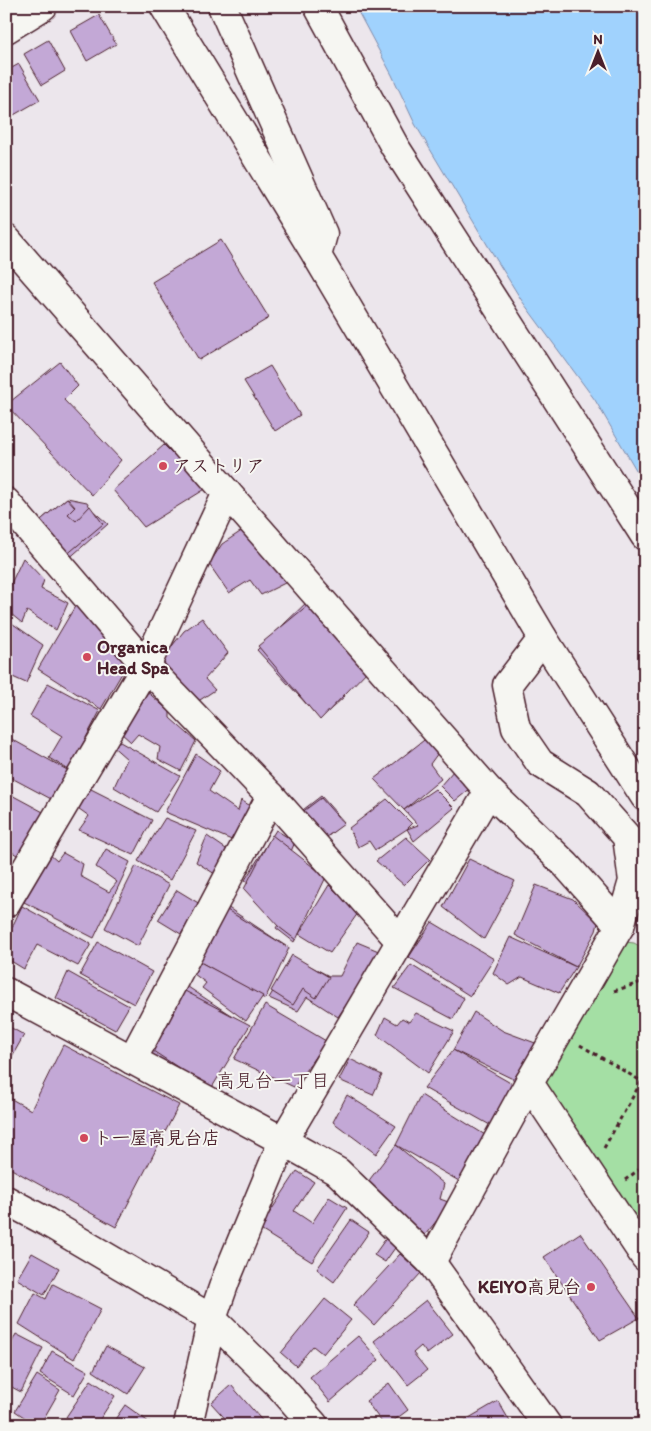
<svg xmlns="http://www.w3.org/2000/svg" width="651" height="1431" viewBox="0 0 651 1431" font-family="Itim,'Klee One',sans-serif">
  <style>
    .green { fill: #a4dfa4; stroke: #777f68 }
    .water { fill: #a0d2fd; stroke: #7e8aa9 }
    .building { fill: #c3a8d6; stroke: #4a1f2b }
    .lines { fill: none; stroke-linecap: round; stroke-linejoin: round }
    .street-casing { stroke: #4a1f2b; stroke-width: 31 }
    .secondary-casing { stroke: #4a1f2b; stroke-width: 31 }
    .path { stroke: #4a1f2b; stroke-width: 3; stroke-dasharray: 4 4; stroke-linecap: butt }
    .street { stroke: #f6f6f2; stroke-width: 28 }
    .secondary { stroke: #f6f6f2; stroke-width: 28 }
    .poi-dot { fill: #d1495b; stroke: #f6f6f2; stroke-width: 2 }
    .labels { text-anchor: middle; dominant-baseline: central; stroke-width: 4; stroke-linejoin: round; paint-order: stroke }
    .poi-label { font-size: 18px; font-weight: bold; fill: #4a1f2b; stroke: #f6f6f2; text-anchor: start }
    .neighbourhood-label { font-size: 19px; fill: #4a1f2b; stroke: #f6f6f2 }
  </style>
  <rect width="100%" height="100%" fill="#ece6ec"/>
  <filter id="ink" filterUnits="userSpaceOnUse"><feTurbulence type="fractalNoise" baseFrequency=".02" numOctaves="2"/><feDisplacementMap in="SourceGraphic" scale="10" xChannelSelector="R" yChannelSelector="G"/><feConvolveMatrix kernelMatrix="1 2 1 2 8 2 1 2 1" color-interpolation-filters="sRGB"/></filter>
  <g filter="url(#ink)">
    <polygon class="green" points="626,942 634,943 645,949 645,1237 544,1088 545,1076"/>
    <polygon class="water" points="355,6 645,6 645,485 595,400 522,301 488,246 415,124 392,75"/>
    <g class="building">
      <polygon points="99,15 116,44 87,61 71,31"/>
      <polygon points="48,40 65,71 42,85 24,54"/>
      <polygon points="19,64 40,100 12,116 6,106 6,71"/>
      <polygon points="221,240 269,318 199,360 152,282"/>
      <polygon points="60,362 78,386 64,400 121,460 92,495 6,405"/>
      <polygon points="270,366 300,415 275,431 244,381"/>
      <polygon points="164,445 207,488 144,527 113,490"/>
      <polygon points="67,498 87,502 91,509 108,524 66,561 36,524"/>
      <polygon points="67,498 75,507 68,514 76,521 90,506 103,524 65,556 36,524"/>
      <polygon points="246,528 291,580 261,595 250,580 229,593 209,564 222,544"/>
      <polygon points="23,558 44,580 41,589 68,603 56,630 27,611 22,623 6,610 6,594"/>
      <polygon points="309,600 337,632 317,651 345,696 320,719 257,650"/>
      <polygon points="77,603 128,663 101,709 38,669"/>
      <polygon points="308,605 370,668 320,720 258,646"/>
      <polygon points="202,618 228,653 205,679 215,690 197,702 160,661 184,631"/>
      <polygon points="6,619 43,645 26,683 6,674"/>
      <polygon points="48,683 100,711 69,770 49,758 62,736 30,716"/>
      <polygon points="142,687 170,712 170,718 196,741 181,771 158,759 160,747 138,734 131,742 121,733"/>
      <polygon points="6,736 69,771 53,800 6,775"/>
      <polygon points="428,737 438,753 430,764 441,779 404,810 374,779"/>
      <polygon points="113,738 180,776 156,812 114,787 127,759 110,744"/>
      <polygon points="196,754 220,771 209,791 238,811 241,800 252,807 234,841 165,812"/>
      <polygon points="454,770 471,788 455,801 440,786"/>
      <polygon points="89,788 152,820 134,855 79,830 89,816 75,806"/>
      <polygon points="435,789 454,808 414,841 407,829 418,825 404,810"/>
      <polygon points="6,792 45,813 20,857 6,848"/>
      <polygon points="321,796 344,822 324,840 299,813"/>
      <polygon points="321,798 344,824 325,838 301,813"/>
      <polygon points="387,799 412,824 407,829 375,850 369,841 358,847 349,828"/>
      <polygon points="165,818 196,831 170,880 138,861"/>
      <polygon points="276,830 295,842 289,856 313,873 298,905 308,910 294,942 276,928 288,908 245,880"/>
      <polygon points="272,835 326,877 296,940 279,927 244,889"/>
      <polygon points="207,836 229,851 215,874 196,862"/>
      <polygon points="406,837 430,859 404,885 376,861"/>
      <polygon points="106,849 130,862 94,938 24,902 48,853 57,861 63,853 83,864 80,876 109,892 117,882 96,867"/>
      <polygon points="469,859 515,881 484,939 443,907"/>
      <polygon points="136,866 169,885 138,946 105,928"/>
      <polygon points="329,885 358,913 330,953 299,934"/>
      <polygon points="536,885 573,899 598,923 596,931 576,967 515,935"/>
      <polygon points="177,890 200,904 181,934 158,920"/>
      <polygon points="22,906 91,944 78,966 37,945 24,969 6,958 6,940"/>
      <polygon points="227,907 287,947 270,979 225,952 226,944 211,933"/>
      <polygon points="227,910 289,948 265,999 195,959"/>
      <polygon points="432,922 494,959 470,996 409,957"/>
      <polygon points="510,937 576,967 559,993 522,977 509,985 493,973"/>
      <polygon points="98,942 152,972 134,1004 80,975"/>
      <polygon points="357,942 381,952 338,1017 307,997 298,1011 269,998 293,957 329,976 340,976"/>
      <polygon points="292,955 329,977 316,998 303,989 293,1005 271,991"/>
      <polygon points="200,962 263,996 246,1021 202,988 206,983 194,974"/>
      <polygon points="411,965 464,998 453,1019 394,988"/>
      <polygon points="68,972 129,1006 115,1030 56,998"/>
      <polygon points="185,985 241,1022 226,1055 188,1033 168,1067 147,1053"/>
      <polygon points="183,990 250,1025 211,1089 147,1047"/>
      <polygon points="265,1005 326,1041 294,1087 234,1059"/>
      <polygon points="474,1012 503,1031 538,1044 517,1081 453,1050"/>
      <polygon points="416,1013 454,1031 428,1073 377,1035 385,1017 397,1024 402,1018 409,1022"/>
      <polygon points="6,1025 24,1035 6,1067"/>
      <polygon points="63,1045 179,1105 116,1227 6,1166 6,1096 31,1110"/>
      <polygon points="453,1050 514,1085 490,1125 424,1088"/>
      <polygon points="350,1059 382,1075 373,1095 339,1080"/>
      <polygon points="347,1095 396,1126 376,1154 333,1122"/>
      <polygon points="421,1095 490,1138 459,1181 396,1145"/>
      <polygon points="396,1145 444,1184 440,1199 451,1203 425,1235 367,1183"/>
      <polygon points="297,1171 314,1182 294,1211 312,1223 329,1197 347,1208 312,1262 259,1229"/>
      <polygon points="351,1220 369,1232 334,1282 317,1269"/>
      <polygon points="580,1233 639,1318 600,1340 544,1257"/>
      <polygon points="387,1237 397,1245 385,1262 374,1255"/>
      <polygon points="32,1253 59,1268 44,1295 17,1279"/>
      <polygon points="400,1254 421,1273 374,1325 353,1305"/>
      <polygon points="53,1284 101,1309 74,1359 19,1324 35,1293 46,1299"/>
      <polygon points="325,1299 351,1320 323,1354 313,1346 296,1366 281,1353"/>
      <polygon points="426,1300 453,1334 427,1354 421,1346 413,1353 427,1370 408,1385 374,1341"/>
      <polygon points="16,1334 43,1348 21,1392 6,1384 6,1354"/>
      <polygon points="358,1336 379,1360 330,1402 310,1377"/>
      <polygon points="106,1346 145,1367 128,1394 93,1371"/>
      <polygon points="52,1351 88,1371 74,1395 40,1374"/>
      <polygon points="37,1375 60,1390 40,1425 36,1425 15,1411"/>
      <polygon points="91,1380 115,1396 96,1425 78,1425 66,1417"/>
      <polygon points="389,1383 408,1410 388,1425 384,1425 366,1401"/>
      <polygon points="231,1385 266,1425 231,1425 211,1403"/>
      <polygon points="498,1401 512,1425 457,1425"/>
      <polygon points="125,1405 153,1425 111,1425"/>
      <polygon points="363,1417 368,1425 352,1425"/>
      <polygon points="420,1419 424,1425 411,1425"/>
    </g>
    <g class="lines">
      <g class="street-casing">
        <g id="street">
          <polyline points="164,6 317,256"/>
          <polyline points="222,6 323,234 317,256 543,638 645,797"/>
          <polyline points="318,6 395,147 645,536"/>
          <polyline points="6,29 43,6"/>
          <polyline points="6,239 227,493 489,791 566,865 620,926"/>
          <polyline points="6,502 146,666 271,796 400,941"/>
          <polyline points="543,638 507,685 516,728 540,763 588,793 627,837 633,881 620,926 529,1083 645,1257"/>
          <polyline points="6,903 146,666 227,493"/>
          <polyline points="6,992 283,1141 338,1172 431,1262 547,1425"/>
          <polyline points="132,1060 271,796"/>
          <polyline points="431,1262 529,1083"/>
          <polyline points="188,1425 212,1319 226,1279 283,1141 489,791"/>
        </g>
      </g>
      <g class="secondary-casing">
        <polyline id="secondary" points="6,1200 47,1222 212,1319 279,1385 314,1425"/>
      </g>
      <g class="path">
        <polyline points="614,991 645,981"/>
        <polyline points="580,1045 641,1081"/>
        <polyline points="604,1148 645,1075"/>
        <polyline points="625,1180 645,1165"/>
      </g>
      <use href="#street" class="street"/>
      <use href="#secondary" class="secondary"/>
    </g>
  </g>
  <g class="poi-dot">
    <circle cx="163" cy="466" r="5"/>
    <circle cx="87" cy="657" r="5"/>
    <circle cx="84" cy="1138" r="5"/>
    <circle cx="591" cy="1287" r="5"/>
  </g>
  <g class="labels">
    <g class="poi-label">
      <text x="173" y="466">アストリア</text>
      <text x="97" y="647">Organica<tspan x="97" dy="21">Head Spa</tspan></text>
      <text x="94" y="1138">ト一屋高見台店</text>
      <text x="581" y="1287" text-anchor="end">KEIYO高見台</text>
    </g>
    <g class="neighbourhood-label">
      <text x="273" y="1080">高見台一丁目</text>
    </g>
  </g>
  <rect width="651" height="1431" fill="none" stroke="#f6f6f2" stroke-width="25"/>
  <rect x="12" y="12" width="626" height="1406" fill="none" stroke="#4a1f2b" stroke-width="2" filter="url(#ink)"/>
  <g transform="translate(598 52)" stroke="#f6f6f2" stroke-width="4" paint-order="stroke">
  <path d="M0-4L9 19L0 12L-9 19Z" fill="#4a1f2b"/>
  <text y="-8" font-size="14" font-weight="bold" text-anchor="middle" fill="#4a1f2b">N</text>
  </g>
</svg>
